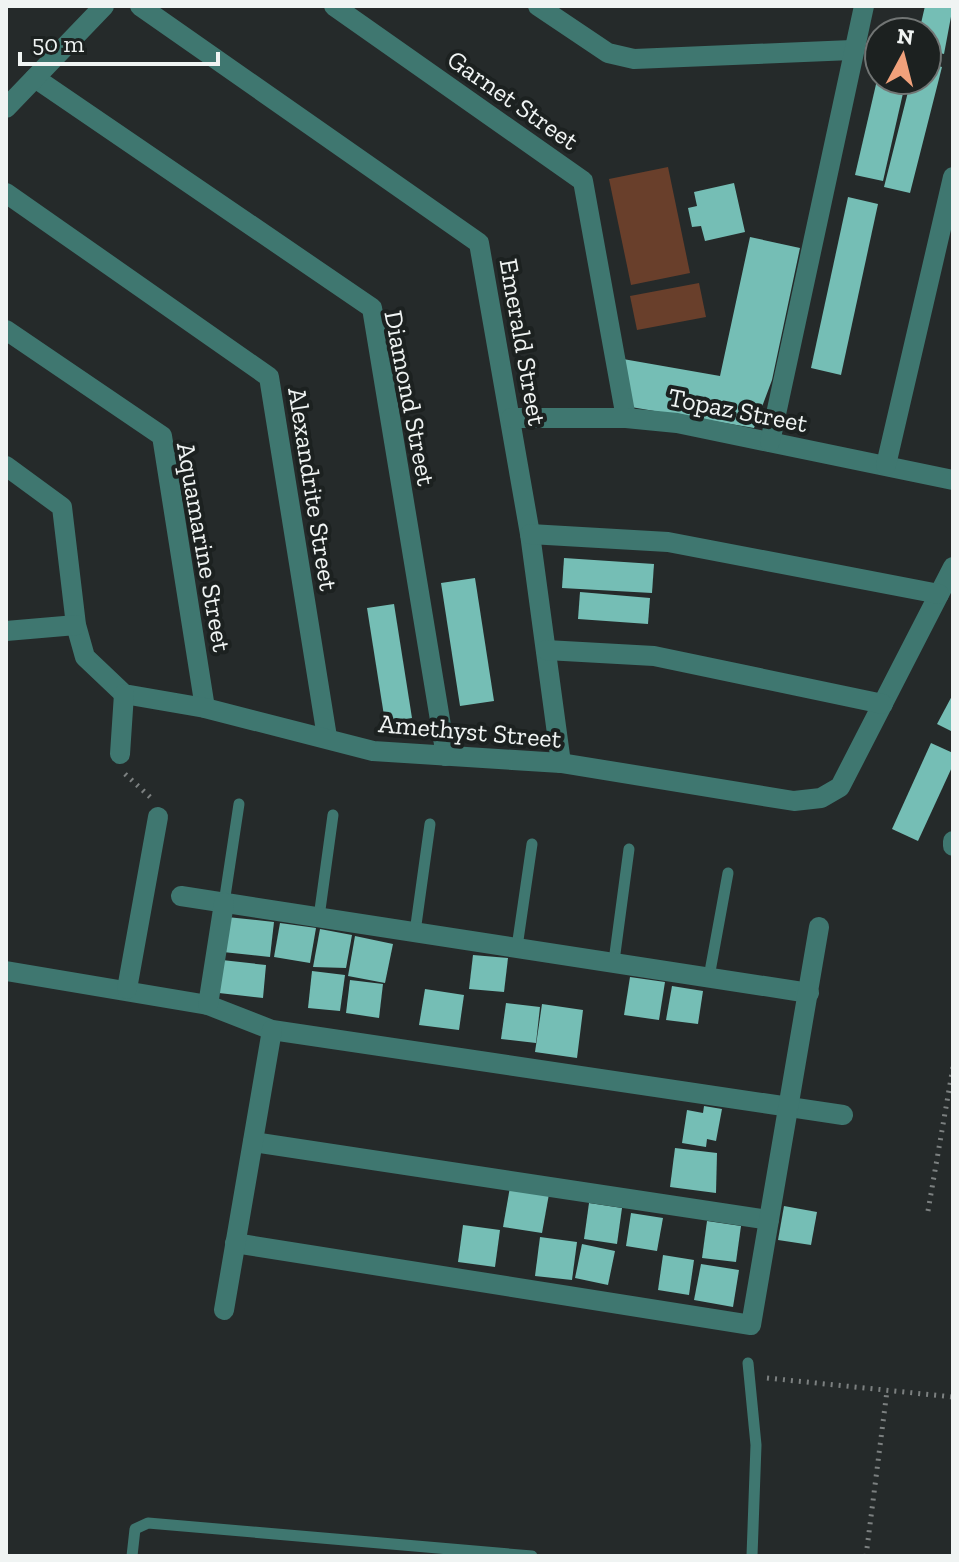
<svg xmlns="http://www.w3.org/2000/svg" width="959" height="1562" viewBox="0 0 959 1562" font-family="'Zilla Slab',serif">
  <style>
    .green { fill: #693f2b }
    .building { fill: #75beb5 }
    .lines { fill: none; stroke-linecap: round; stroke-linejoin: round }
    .path { stroke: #7c8080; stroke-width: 5; stroke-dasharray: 2 6; stroke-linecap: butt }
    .service { stroke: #3f7770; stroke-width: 11 }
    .minor { stroke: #3f7770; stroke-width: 20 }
    .labels { text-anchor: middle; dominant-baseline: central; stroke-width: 8; stroke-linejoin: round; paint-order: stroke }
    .street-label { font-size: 26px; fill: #f0f4f3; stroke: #1c2120 }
  </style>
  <rect width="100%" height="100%" fill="#252a2a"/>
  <g class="green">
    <polygon points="668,167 690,273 631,285 609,179"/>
    <polygon points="699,283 706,317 637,330 630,296"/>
  </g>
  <g class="building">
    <polygon points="925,6 953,6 944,54 927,50 927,32 919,32"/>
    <polygon points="927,63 942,67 910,193 884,187 911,80 927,80"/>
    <polygon points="877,80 906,80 883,181 855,175"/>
    <polygon points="734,183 745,232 705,241 701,226 692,227 688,208 697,206 694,192"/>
    <polygon points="848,197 878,204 841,375 811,368"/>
    <polygon points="750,237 800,248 772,380 754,428 631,407 623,359 720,376"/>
    <polygon points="564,558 654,564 652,593 562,588"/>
    <polygon points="475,578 494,701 460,706 441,583"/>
    <polygon points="580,592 650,598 648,624 578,619"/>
    <polygon points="394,604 412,718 385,722 367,608"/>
    <polygon points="953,694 953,732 937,724"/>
    <polygon points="931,743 953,753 953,765 918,841 892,829"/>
    <polygon points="227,917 274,922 270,957 223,952"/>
    <polygon points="280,923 316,928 310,963 274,957"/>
    <polygon points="320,929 352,935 346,968 313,967"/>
    <polygon points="355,936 393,944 385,983 348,976"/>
    <polygon points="473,955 508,958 504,992 469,989"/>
    <polygon points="222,960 266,965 263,998 219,993"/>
    <polygon points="312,971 345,975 340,1011 308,1008"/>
    <polygon points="630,977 665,982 659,1020 624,1015"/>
    <polygon points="350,980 383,984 379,1018 346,1013"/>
    <polygon points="672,986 703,991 698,1024 666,1020"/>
    <polygon points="425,989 464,995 459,1030 419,1025"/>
    <polygon points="506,1003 540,1007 536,1043 501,1039"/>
    <polygon points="542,1004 583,1010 577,1058 535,1052"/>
    <polygon points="704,1106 722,1109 716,1141 707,1139 706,1147 682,1143 687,1110 703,1113"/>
    <polygon points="675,1148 717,1153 716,1193 670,1187"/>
    <polygon points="510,1187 549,1194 542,1233 503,1227"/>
    <polygon points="589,1203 622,1208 617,1244 584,1239"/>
    <polygon points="784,1206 817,1212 811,1245 778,1240"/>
    <polygon points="631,1213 663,1218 657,1251 626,1246"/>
    <polygon points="707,1221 741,1226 736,1262 702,1258"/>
    <polygon points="463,1225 500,1230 495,1267 458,1262"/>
    <polygon points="540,1237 577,1242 572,1280 535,1276"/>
    <polygon points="582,1244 615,1251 608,1285 575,1278"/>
    <polygon points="663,1255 694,1260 689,1295 658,1290"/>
    <polygon points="701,1264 739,1270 733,1307 694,1300"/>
  </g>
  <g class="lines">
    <g class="path">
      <polyline points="125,774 150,797"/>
      <polyline points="928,1211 953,1067"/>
      <polyline points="767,1378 953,1397"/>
      <polyline points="866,1556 887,1391"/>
    </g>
    <g class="service">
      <polyline points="224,903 239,804"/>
      <polyline points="319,917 333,815"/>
      <polyline points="415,932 430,824"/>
      <polyline points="517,947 532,844"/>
      <polyline points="614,961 629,849"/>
      <polyline points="709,977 728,873"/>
      <polyline points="748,1363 756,1445 752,1556"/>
      <polyline points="132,1556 135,1529 148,1523 532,1556"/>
    </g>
    <g class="minor">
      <polyline points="140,6 479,243 530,534 561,763"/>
      <polyline points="334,6 583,181 626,418"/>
      <polyline points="538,6 608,53 634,59 852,50"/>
      <polyline points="35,78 372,308 446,756"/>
      <polyline points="6,108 104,6"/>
      <polyline points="6,193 269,377 327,737"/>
      <polyline points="6,330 162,436 205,708"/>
      <polyline points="511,418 626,418 677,423 953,480"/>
      <polyline points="770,442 864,6"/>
      <polyline points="886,465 953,177"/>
      <polyline points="6,466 62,507 76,625 85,657 124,694 205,708 373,751 561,763 794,801 821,798 840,787 953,567"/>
      <polyline points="530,534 668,542 939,594"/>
      <polyline points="6,631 76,625"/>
      <polyline points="546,650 654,656 883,704"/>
      <polyline points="120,754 124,694"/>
      <polyline points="953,841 953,846"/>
      <polyline points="181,896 809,993"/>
      <polyline points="6,971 208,1005 272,1030 843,1115"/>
      <polyline points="127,989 158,817"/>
      <polyline points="208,1005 224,903"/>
      <polyline points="253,1142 769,1220"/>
      <polyline points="235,1243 751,1325 819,927"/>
      <polyline points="224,1310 272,1030"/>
    </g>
  </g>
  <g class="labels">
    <g class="street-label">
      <text transform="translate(513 100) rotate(35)">Garnet Street</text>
      <text transform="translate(523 342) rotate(80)">Emerald Street</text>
      <text transform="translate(410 398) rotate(79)">Diamond Street</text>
      <text transform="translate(738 410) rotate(11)">Topaz Street</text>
      <text transform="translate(313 489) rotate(81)">Alexandrite Street</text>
      <text transform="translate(204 547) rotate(80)">Aquamarine Street</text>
      <text transform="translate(470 731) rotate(5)">Amethyst Street</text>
    </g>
  </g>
  <rect width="959" height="1562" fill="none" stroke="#f0f4f3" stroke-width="16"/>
  <g transform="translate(903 56) rotate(7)"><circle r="38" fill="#1c2120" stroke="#717574" stroke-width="2"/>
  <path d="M0-6L14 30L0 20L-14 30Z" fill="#f1a17b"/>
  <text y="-12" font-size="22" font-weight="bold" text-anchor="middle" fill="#f0f4f3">N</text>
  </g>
  <path d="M20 52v12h198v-12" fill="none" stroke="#f0f4f3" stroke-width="4"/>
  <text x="32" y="52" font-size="24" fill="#f0f4f3" stroke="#1c2120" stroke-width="6" paint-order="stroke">50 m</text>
</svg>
